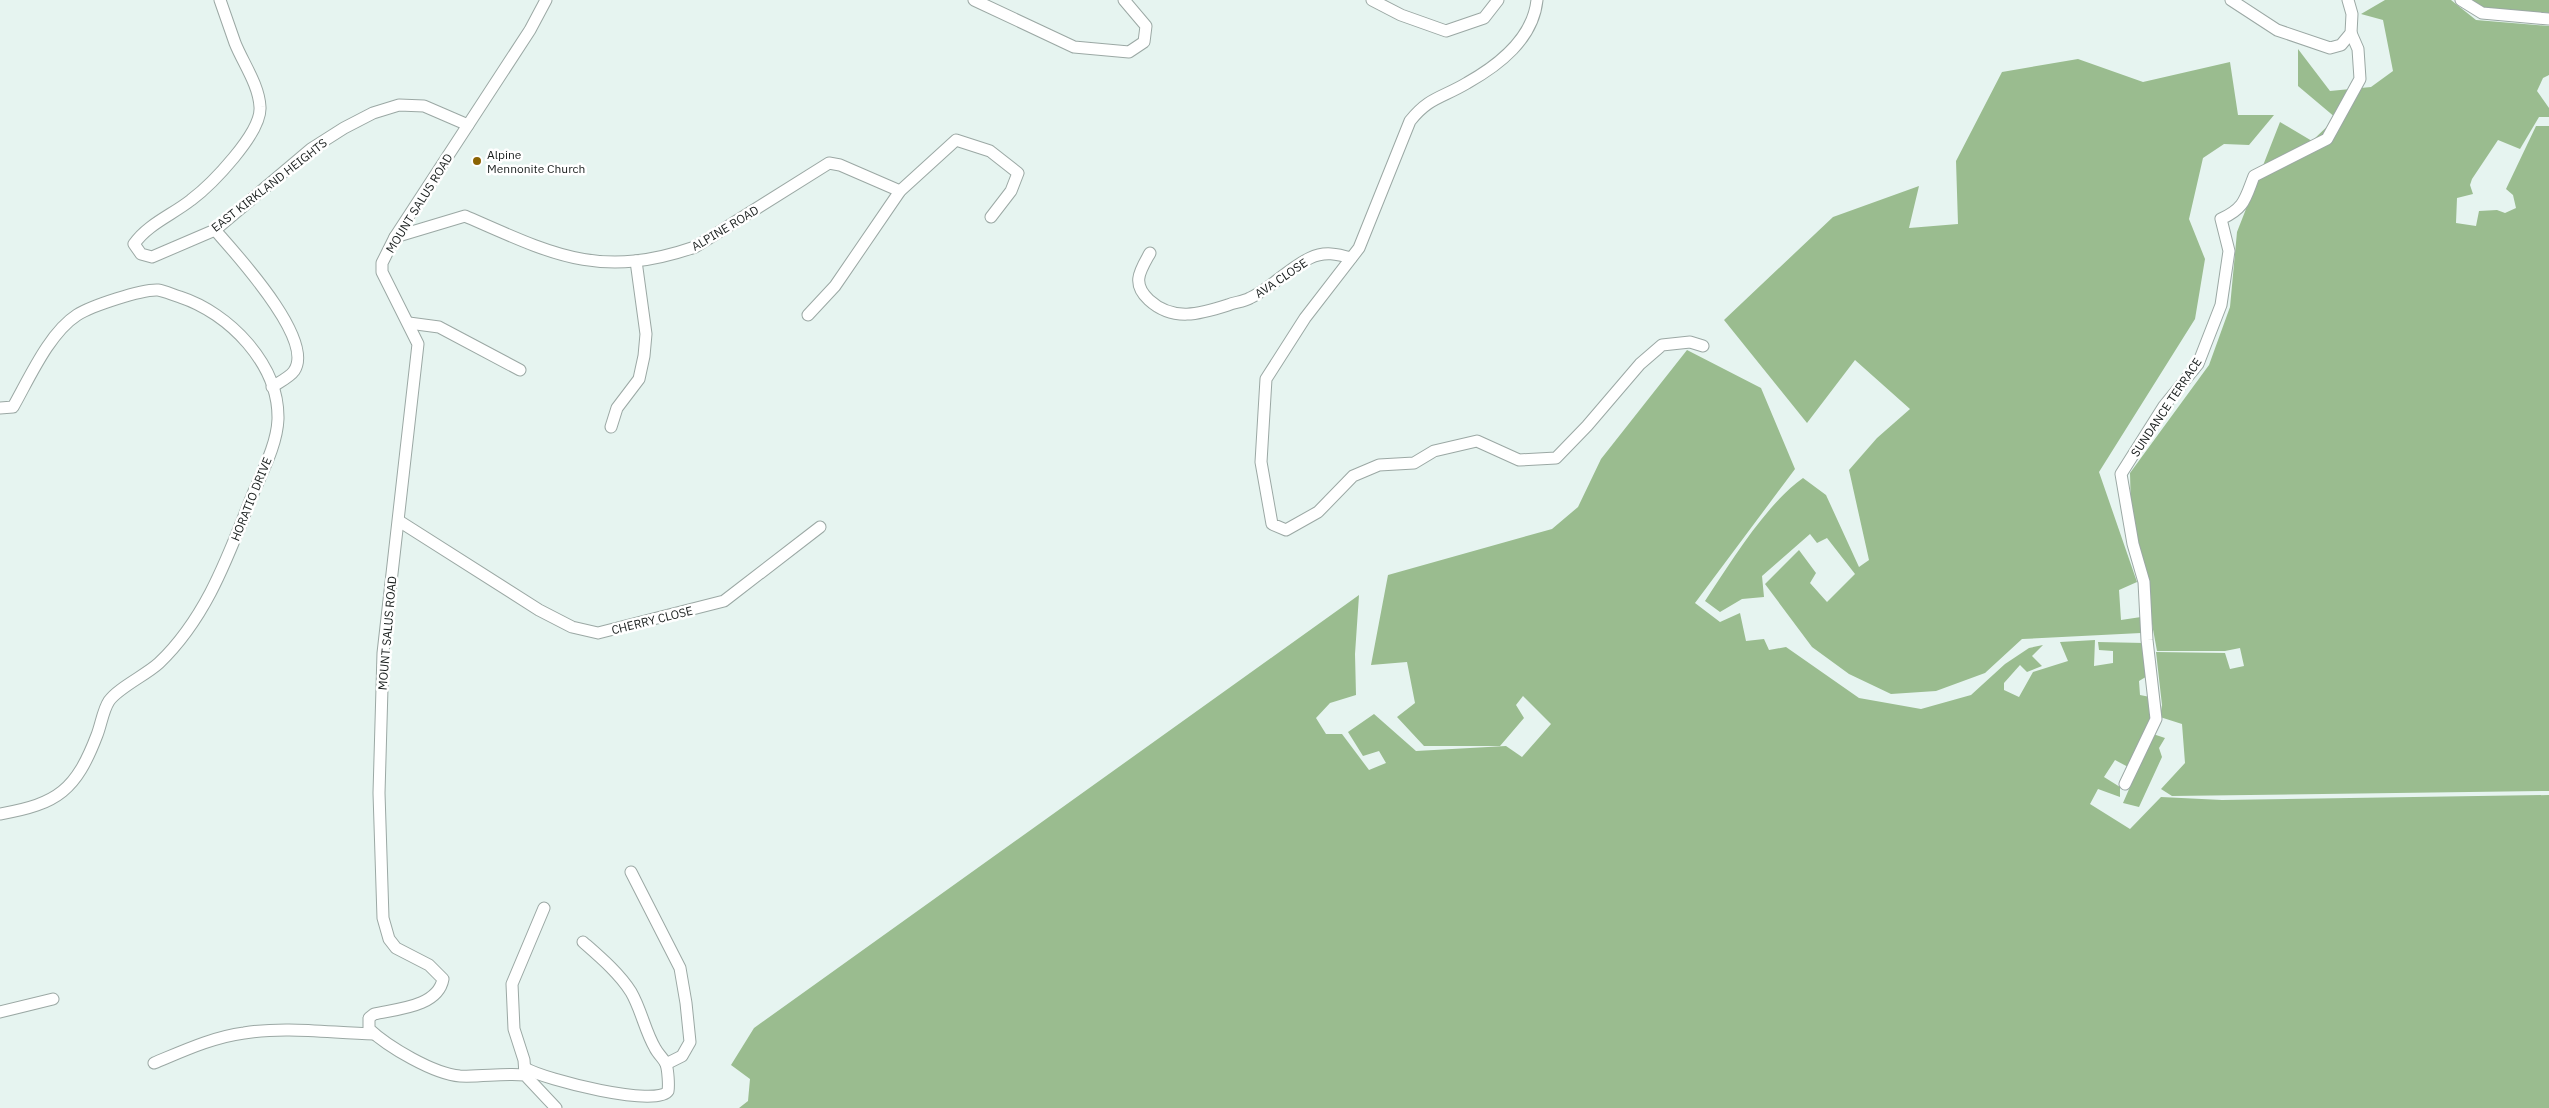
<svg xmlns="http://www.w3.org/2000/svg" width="2549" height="1108" viewBox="0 0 2549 1108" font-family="'IBM Plex Sans',sans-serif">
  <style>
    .forest { fill: #9abc8f }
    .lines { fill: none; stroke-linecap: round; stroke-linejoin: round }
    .street-casing { stroke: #9ba8a4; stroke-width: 13 }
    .street { stroke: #fff; stroke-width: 11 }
    .poi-dot { fill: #8b6303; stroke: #fff; stroke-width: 2 }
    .labels { text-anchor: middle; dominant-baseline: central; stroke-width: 5; stroke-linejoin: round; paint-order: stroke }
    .poi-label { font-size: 12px; fill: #191e1d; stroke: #fff; text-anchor: start }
    .street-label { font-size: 12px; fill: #191e1d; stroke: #fff }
  </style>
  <rect width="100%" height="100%" fill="#e6f4f0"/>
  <g class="forest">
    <polygon points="2385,0 2451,0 2476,20 2549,26 2549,75 2543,78 2537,91 2549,108 2549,117 2539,117 2520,149 2498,140 2472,179 2470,185 2473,194 2457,198 2456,223 2476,226 2479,211 2497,210 2505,213 2516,208 2513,195 2506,189 2536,126 2549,126 2549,791 2172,796 2161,789 2185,763 2182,724 2160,717 2162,705 2156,652 2225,653 2230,669 2244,666 2240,648 2225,651 2157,651 2131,510 2130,473 2209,365 2230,307 2237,232 2280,122 2312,141 2336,118 2298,86 2298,49 2330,91 2371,87 2393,71 2383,20 2361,14"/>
    <polygon points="2470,0 2549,0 2549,13 2482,8"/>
    <path d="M2078,59L2143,82L2230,62L2238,115H2274L2249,145L2224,144L2203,158L2189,219L2205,259L2195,319L2099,472L2137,582L2119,590L2121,620L2141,617V633L2022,639L1985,673L1936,691L1891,694L1849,674L1812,647L1765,584L1799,550L1816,573L1810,583L1827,602L1855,574L1827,538L1817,543L1810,534L1762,576L1764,597L1742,599L1720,612L1705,601C1730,563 1767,503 1803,478L1826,495L1859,567L1869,560L1849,470L1877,438L1910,409L1855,360L1807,423L1724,320L1833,217L1919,186L1909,228L1958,224L1956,161L2002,72Z"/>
    <polygon points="1687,350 1761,388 1795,469 1695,603 1720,622 1740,613 1746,641 1764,639 1769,650 1786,647 1859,698 1921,709 1971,695 2005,664 2029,648 2043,645 2032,656 2042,666 2027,672 2020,665 2004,683 2004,690 2019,697 2033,672 2068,661 2060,642 2095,640 2094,666 2113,663 2113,651 2099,650 2098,642 2144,643 2149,675 2139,681 2140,695 2150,697 2150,718 2130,768 2115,760 2104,777 2120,787 2120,797 2098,789 2090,804 2130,829 2161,797 2222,800 2549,795 2549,1108 739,1108 748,1101 750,1079 731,1065 754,1028 1359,595 1355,654 1356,695 1330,703 1316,718 1326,734 1342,734 1369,770 1386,763 1379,751 1363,756 1348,732 1374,714 1416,751 1506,746 1522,757 1551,724 1523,696 1516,705 1524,718 1500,746 1424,746 1397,717 1415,703 1407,662 1371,665 1388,575 1552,529 1578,507 1601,459"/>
    <polygon points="2153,734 2165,738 2159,748 2162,757 2139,807 2123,803"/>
  </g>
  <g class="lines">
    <g class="street-casing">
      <g id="street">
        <path d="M220,0C225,14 230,29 235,43C243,63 259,85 260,107C262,133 211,185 191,200C172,215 148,224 134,244L141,254L152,257L215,230L311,149L344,128L373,113L399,105L424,106L468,125"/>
        <path d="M546,0L530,30L395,237L382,263V272L418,344L383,653L379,793L383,918L389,939L396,948L429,965L443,979C438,1007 396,1009 374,1014L369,1018V1029C388,1047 434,1074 460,1076C482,1077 503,1073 525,1075L556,1108"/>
        <polyline points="974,0 1074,47 1129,52 1144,42 1146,26 1124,0"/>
        <polyline points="1372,0 1401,15 1446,31 1484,18 1498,0"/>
        <path d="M1537,0C1533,39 1499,65 1467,83C1442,98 1429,97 1410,121L1359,248L1305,318L1266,379L1261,462L1272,524L1286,530L1318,512L1353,476L1379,465L1414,463L1434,451L1477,441L1519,460L1556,458L1587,426L1640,364L1662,345L1690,342L1703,346"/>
        <polyline points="2231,0 2277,30 2330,48 2341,45 2351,33 2352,14 2348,0"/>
        <polyline points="2461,0 2482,13 2549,19"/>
        <path d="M215,230C235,253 316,340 294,371C290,377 278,383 272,387"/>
        <path d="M395,237L465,216C552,254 599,280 695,247L829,163L840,165L900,191"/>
        <path d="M1150,253C1140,271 1131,283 1149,300C1173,322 1200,314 1228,305C1235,302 1243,302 1250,298C1271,288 1289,268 1310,258C1324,251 1338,254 1351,258"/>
        <polyline points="808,315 835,286 900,191 956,140 990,151 1018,173 1011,191 991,217"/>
        <polyline points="409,323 439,327 520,370"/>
        <path d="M0,408L13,407C29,379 49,333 77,315C91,306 142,289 158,290C165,291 173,295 180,297C229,313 279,364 278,419C277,445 262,472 252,496C228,556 207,617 159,663C146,675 118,688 109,701C103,710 101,725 97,735C76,790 58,804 0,814"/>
        <polyline points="611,427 617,408 639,379 644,356 646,334 636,261"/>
        <polyline points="399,521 539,610 572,627 598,633 724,601 820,527"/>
        <path d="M2125,784L2156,719L2147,640L2144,582L2133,544L2121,474L2164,406L2198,364L2221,305L2229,251L2221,219C2245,208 2245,199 2254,176L2327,139L2360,79L2358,49L2351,33"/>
        <polyline points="631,872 680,968 686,1003 690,1042 682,1056 666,1064"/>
        <polyline points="0,1012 53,999"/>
        <path d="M154,1063C183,1051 213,1037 244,1033C286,1026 331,1033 374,1034"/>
        <path d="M525,1068C545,1080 658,1108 668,1091C669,1085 668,1070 666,1064C664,1059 658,1054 655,1048C645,1031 641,1009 631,992C619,973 600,957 583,942"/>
        <polyline points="525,1074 524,1060 514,1029 512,984 544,908"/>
      </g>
    </g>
    <use href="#street" class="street"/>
  </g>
  <circle class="poi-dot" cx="477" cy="161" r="5"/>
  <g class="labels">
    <g class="poi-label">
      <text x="487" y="154">Alpine<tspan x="487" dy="14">Mennonite Church</tspan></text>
    </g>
    <g class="street-label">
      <text transform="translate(269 185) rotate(-38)">EAST KIRKLAND HEIGHTS</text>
      <text transform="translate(419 203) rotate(-58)">MOUNT SALUS ROAD</text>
      <text transform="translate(725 228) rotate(-31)">ALPINE ROAD</text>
      <text transform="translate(1281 278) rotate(-34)">AVA CLOSE</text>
      <text transform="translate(2166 407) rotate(-56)">SUNDANCE TERRACE</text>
      <text transform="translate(251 499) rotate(-68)">HORATIO DRIVE</text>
      <text transform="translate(652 620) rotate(-14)">CHERRY CLOSE</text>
      <text transform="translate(387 633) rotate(-85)">MOUNT SALUS ROAD</text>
    </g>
  </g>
</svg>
